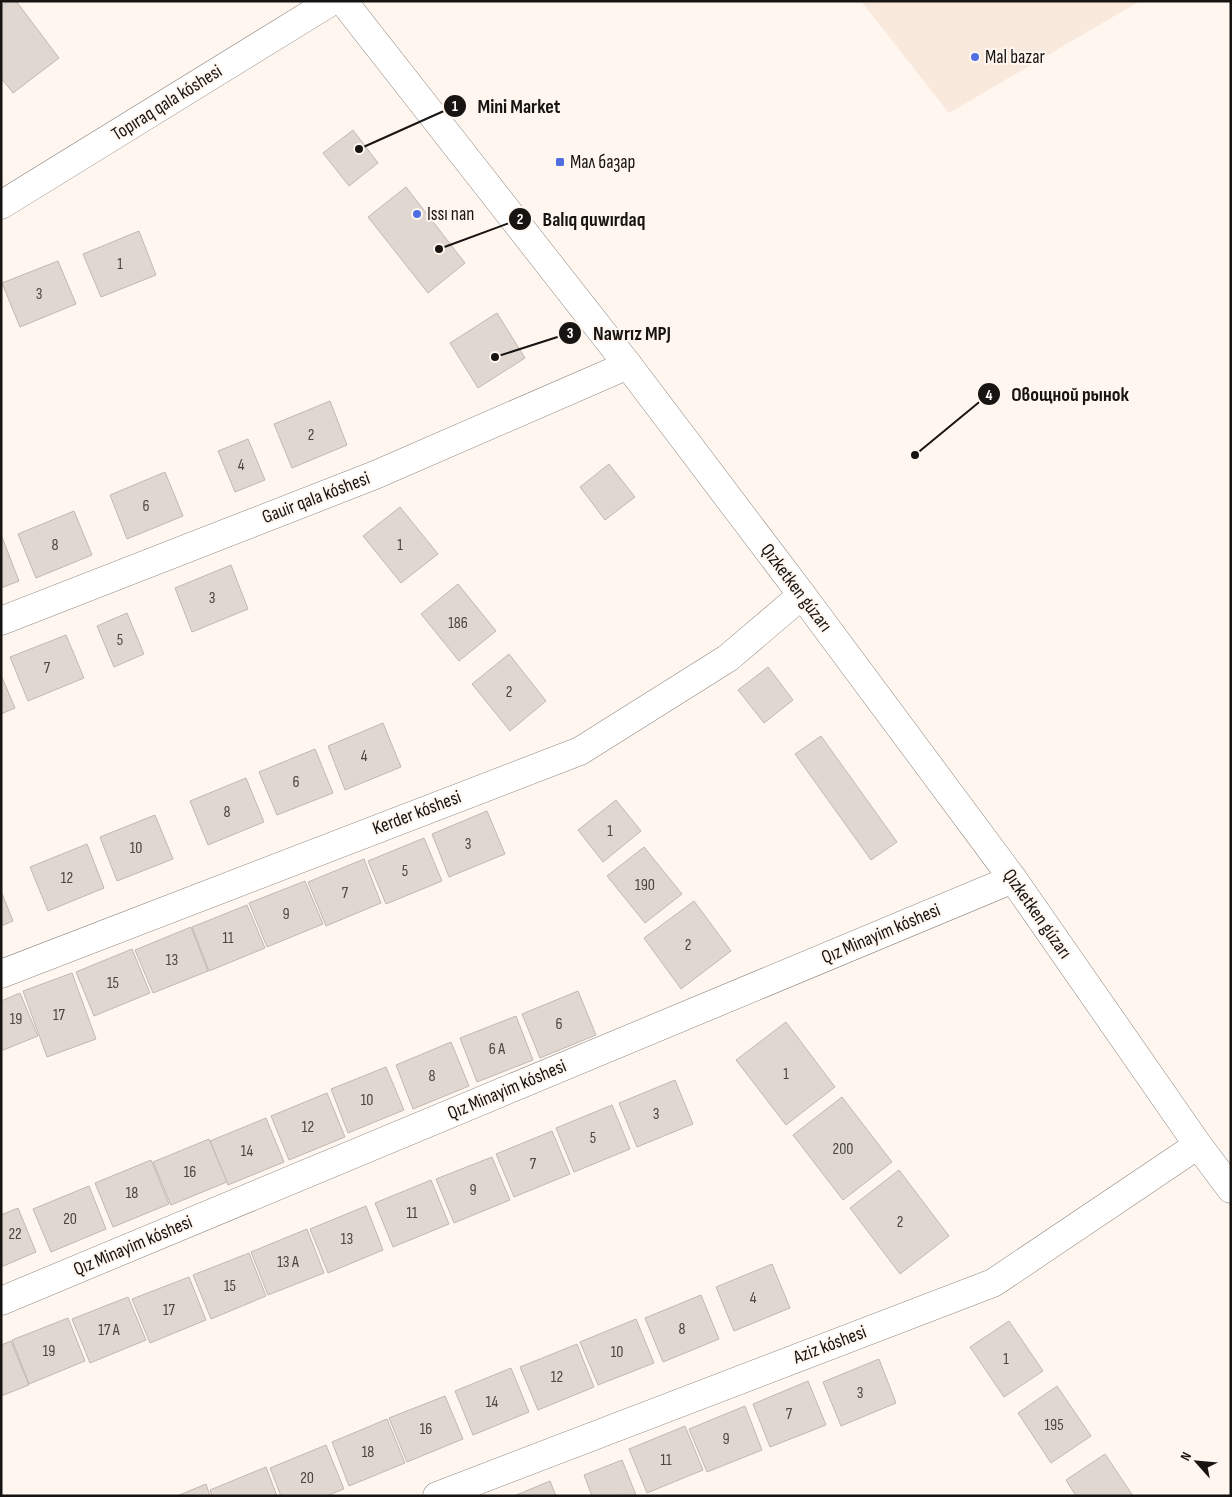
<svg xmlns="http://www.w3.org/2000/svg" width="1232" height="1497" viewBox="0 0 1232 1497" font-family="'Sofia Sans Condensed',sans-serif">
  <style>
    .built { fill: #f9e9dd }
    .building { fill: #dfd7d0; stroke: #c1b8b2 }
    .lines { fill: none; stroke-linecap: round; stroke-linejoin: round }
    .street-casing { stroke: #8f8781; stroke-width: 29 }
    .secondary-casing { stroke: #8f8781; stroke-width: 29 }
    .street { stroke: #fff; stroke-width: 28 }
    .secondary { stroke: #fff; stroke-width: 28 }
    .poi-dot { fill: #516de2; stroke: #fff6ef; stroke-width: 2 }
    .labels { text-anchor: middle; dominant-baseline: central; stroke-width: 4; stroke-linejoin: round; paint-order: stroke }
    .number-label { font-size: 16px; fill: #494542 }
    .poi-label { font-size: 19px; fill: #171412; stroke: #fff6ef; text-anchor: start }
    .street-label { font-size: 19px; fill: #171412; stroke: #fff6ef }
    .leader { fill: none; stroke: #171412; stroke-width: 2 }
    .callout-dot { fill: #171412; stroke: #fff6ef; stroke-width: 2 }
    .mark-label { font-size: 15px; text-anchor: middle; font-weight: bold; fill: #fff }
    .callout-label { font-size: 20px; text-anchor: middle; font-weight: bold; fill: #171412; stroke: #fff6ef; stroke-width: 4; stroke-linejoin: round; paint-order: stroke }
  </style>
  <rect width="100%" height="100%" fill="#fff6ef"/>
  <polygon class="built" points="861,1 1140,1 949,113"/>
  <g class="building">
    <polygon points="8,1 16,1 59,58 13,93 1,78 1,6"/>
    <polygon points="353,130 378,163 349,186 323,153"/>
    <polygon points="406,187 465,263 428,293 368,217"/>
    <polygon points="139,231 156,275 101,297 83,254"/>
    <polygon points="58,261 76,304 20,327 2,283"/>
    <polygon points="497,313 525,358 478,388 450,343"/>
    <polygon points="330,401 347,445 292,468 274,424"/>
    <polygon points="248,439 265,480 235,492 218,451"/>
    <polygon points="609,464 635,497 605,520 580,487"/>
    <polygon points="165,472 183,516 127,539 110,495"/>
    <polygon points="400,507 438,554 401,583 363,536"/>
    <polygon points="74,511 92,555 36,578 18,534"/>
    <polygon points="2,537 19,581 1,588 1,537"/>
    <polygon points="231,565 248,609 192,632 175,588"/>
    <polygon points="458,584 496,631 459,661 421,614"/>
    <polygon points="127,613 144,654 114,667 97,626"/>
    <polygon points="66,635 84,678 28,701 10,657"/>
    <polygon points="509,654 546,701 510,731 472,684"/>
    <polygon points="768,667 793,700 764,723 738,690"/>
    <polygon points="1,675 15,708 1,714"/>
    <polygon points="383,723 401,767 345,790 328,746"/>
    <polygon points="821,736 897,842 871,860 795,754"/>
    <polygon points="315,749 333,793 277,815 259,772"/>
    <polygon points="246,778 264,822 208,845 190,801"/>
    <polygon points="616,800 641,831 603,862 578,830"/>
    <polygon points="487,811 505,854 449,877 432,834"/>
    <polygon points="155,815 173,859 117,881 100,837"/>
    <polygon points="424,838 442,881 386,904 368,861"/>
    <polygon points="87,844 104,888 48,911 30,867"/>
    <polygon points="644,847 682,894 645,923 607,876"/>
    <polygon points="364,859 381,903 326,926 308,882"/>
    <polygon points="305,881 323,924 267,947 249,903"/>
    <polygon points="1,891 13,921 1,926"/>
    <polygon points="694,901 731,951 681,989 644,938"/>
    <polygon points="247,905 265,948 209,971 192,927"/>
    <polygon points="191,927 208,971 153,993 135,950"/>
    <polygon points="132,949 150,993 94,1016 76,972"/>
    <polygon points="72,973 96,1039 47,1057 23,991"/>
    <polygon points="578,991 596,1035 540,1058 522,1014"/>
    <polygon points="20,993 38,1036 1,1051 1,1001"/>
    <polygon points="516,1016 533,1060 477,1082 460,1038"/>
    <polygon points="786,1022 835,1087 786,1125 736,1060"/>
    <polygon points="451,1042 469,1086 413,1109 396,1065"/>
    <polygon points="386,1067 404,1110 348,1133 331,1089"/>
    <polygon points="675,1080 693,1124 637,1147 619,1103"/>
    <polygon points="327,1093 345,1137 289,1160 271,1116"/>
    <polygon points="842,1097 892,1162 843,1200 793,1135"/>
    <polygon points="612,1105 630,1149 574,1172 556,1128"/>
    <polygon points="266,1118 284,1162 228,1185 210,1141"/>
    <polygon points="552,1131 570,1174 514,1197 496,1154"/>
    <polygon points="209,1139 227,1182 171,1205 153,1162"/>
    <polygon points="492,1157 510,1200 454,1223 436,1179"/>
    <polygon points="151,1160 169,1204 113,1227 95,1183"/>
    <polygon points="899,1170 949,1236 900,1274 850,1208"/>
    <polygon points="431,1180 449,1224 393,1247 375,1203"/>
    <polygon points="89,1186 106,1229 51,1252 33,1209"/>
    <polygon points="366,1206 383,1250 328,1273 310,1229"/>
    <polygon points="18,1208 36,1252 1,1267 1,1215"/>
    <polygon points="307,1229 324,1273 268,1295 251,1252"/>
    <polygon points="249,1253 266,1296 211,1319 193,1275"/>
    <polygon points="772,1264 790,1308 734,1331 716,1287"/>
    <polygon points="189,1277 206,1320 150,1343 132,1299"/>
    <polygon points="701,1295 719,1339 663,1362 645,1318"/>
    <polygon points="128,1297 146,1340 90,1363 72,1319"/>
    <polygon points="68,1318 85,1361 29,1384 12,1340"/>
    <polygon points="636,1319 654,1363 598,1385 580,1342"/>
    <polygon points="1009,1321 1043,1371 1004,1397 970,1347"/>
    <polygon points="11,1341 29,1385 1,1396 1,1345"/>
    <polygon points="577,1344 594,1387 538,1410 520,1367"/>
    <polygon points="879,1359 896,1403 841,1426 823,1382"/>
    <polygon points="511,1368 529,1412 473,1435 455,1391"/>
    <polygon points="808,1381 826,1425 770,1447 753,1404"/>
    <polygon points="1057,1386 1091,1436 1051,1463 1018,1413"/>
    <polygon points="445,1396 463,1439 407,1462 389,1418"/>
    <polygon points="745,1406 762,1450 707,1472 689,1429"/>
    <polygon points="387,1419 405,1463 349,1486 332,1442"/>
    <polygon points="685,1426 703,1470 647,1493 629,1449"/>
    <polygon points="326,1445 344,1489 326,1496 281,1496 270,1468"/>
    <polygon points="1105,1454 1133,1496 1076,1496 1066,1480"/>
    <polygon points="622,1460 636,1495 592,1496 584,1475"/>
    <polygon points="266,1467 277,1496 212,1496 210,1490"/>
    <polygon points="550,1481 556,1496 514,1496"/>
    <polygon points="206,1484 210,1496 177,1496"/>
  </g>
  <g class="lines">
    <g class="street-casing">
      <g id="street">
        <polyline points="1,205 332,1"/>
        <polyline points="1,621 375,475 628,365"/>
        <polyline points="1,974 580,751 728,658 802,595"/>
        <polyline points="1,1301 1013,879"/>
        <polyline points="437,1496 993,1283 1198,1145"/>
      </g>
    </g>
    <g class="secondary-casing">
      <polyline id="secondary" points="343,1 628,365 802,595 1013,879 1198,1145 1231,1189"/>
    </g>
    <use href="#street" class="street"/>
    <use href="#secondary" class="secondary"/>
  </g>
  <g class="poi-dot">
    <circle cx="975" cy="57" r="5"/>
    <rect x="555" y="157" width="10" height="10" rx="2.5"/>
    <circle cx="417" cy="214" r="5"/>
  </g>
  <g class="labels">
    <g class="number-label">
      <text x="120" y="264">1</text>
      <text x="39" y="294">3</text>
      <text x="311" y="435">2</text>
      <text x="241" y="465">4</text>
      <text x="146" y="506">6</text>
      <text x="55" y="545">8</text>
      <text x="400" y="545">1</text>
      <text x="212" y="598">3</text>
      <text x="458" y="623">186</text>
      <text x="120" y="640">5</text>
      <text x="47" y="668">7</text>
      <text x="509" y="692">2</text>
      <text x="364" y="756">4</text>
      <text x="296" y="782">6</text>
      <text x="227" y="812">8</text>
      <text x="610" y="831">1</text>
      <text x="468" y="844">3</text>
      <text x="136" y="848">10</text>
      <text x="405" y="871">5</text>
      <text x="67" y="878">12</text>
      <text x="645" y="885">190</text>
      <text x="345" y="893">7</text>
      <text x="286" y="914">9</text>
      <text x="228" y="938">11</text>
      <text x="688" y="945">2</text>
      <text x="172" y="960">13</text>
      <text x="113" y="983">15</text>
      <text x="59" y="1015">17</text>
      <text x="16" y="1019">19</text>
      <text x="559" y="1024">6</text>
      <text x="497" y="1049">6 А</text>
      <text x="786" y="1074">1</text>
      <text x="432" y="1076">8</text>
      <text x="367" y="1100">10</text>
      <text x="656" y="1114">3</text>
      <text x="308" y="1127">12</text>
      <text x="593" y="1138">5</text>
      <text x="843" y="1149">200</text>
      <text x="247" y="1151">14</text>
      <text x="533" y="1164">7</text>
      <text x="190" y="1172">16</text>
      <text x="473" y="1190">9</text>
      <text x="132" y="1193">18</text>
      <text x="412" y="1213">11</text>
      <text x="70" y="1219">20</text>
      <text x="900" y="1222">2</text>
      <text x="15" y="1234">22</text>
      <text x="347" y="1239">13</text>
      <text x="288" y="1262">13 А</text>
      <text x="230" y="1286">15</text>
      <text x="753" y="1298">4</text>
      <text x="169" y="1310">17</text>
      <text x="682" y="1329">8</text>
      <text x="109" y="1330">17 А</text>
      <text x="49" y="1351">19</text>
      <text x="617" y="1352">10</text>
      <text x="1006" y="1359">1</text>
      <text x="557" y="1377">12</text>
      <text x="860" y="1393">3</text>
      <text x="492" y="1402">14</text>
      <text x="789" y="1414">7</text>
      <text x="1054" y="1425">195</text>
      <text x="426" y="1429">16</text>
      <text x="726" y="1439">9</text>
      <text x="368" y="1452">18</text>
      <text x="666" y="1460">11</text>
      <text x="307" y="1478">20</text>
    </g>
    <g class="poi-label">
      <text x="985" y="57">Mal bazar</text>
      <text x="570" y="162">Мал базар</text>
      <text x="427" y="214">Issı nan</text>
    </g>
    <g class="street-label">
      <text transform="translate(167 103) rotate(-32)">Topıraq qala kóshesi</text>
      <text transform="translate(316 498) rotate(-21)">Gauir qala kóshesi</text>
      <text transform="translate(796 588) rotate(53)">Qızketken gúzarı</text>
      <text transform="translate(417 813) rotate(-21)">Kerder kóshesi</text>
      <text transform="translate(1037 914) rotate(55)">Qızketken gúzarı</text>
      <text transform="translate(881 934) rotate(-23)">Qız Minayim kóshesi</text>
      <text transform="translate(507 1090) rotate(-23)">Qız Minayim kóshesi</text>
      <text transform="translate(133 1246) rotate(-23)">Qız Minayim kóshesi</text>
      <text transform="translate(830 1345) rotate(-21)">Aziz kóshesi</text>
    </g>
  </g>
  <path class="leader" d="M359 149L455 106M439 249L520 219M495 357L570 333M915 455L989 394"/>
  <g class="callout-dot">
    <circle cx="359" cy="149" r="5"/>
    <circle cx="439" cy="249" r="5"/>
    <circle cx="495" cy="357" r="5"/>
    <circle cx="915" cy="455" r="5"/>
    <circle cx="455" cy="106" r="12"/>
    <circle cx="520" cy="219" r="12"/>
    <circle cx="570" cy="333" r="12"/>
    <circle cx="989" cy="394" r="12"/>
  </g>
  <g class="mark-label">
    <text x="455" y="111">1</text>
    <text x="520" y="224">2</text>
    <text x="570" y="338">3</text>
    <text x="989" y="400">4</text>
  </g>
  <g class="callout-label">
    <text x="519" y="113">Mini Market</text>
    <text x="594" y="226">Balıq quwırdaq</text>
    <text x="632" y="340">Nawrız MPJ</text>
    <text x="1070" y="401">Овощной рынок</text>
  </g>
  <rect width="1232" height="1497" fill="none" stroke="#171412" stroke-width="5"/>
  <g transform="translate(1197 1462) rotate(297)" stroke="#fff6ef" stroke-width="4" paint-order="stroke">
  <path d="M0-4L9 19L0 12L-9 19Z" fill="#171412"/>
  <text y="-8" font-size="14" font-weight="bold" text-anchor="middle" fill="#171412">N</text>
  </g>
</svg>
